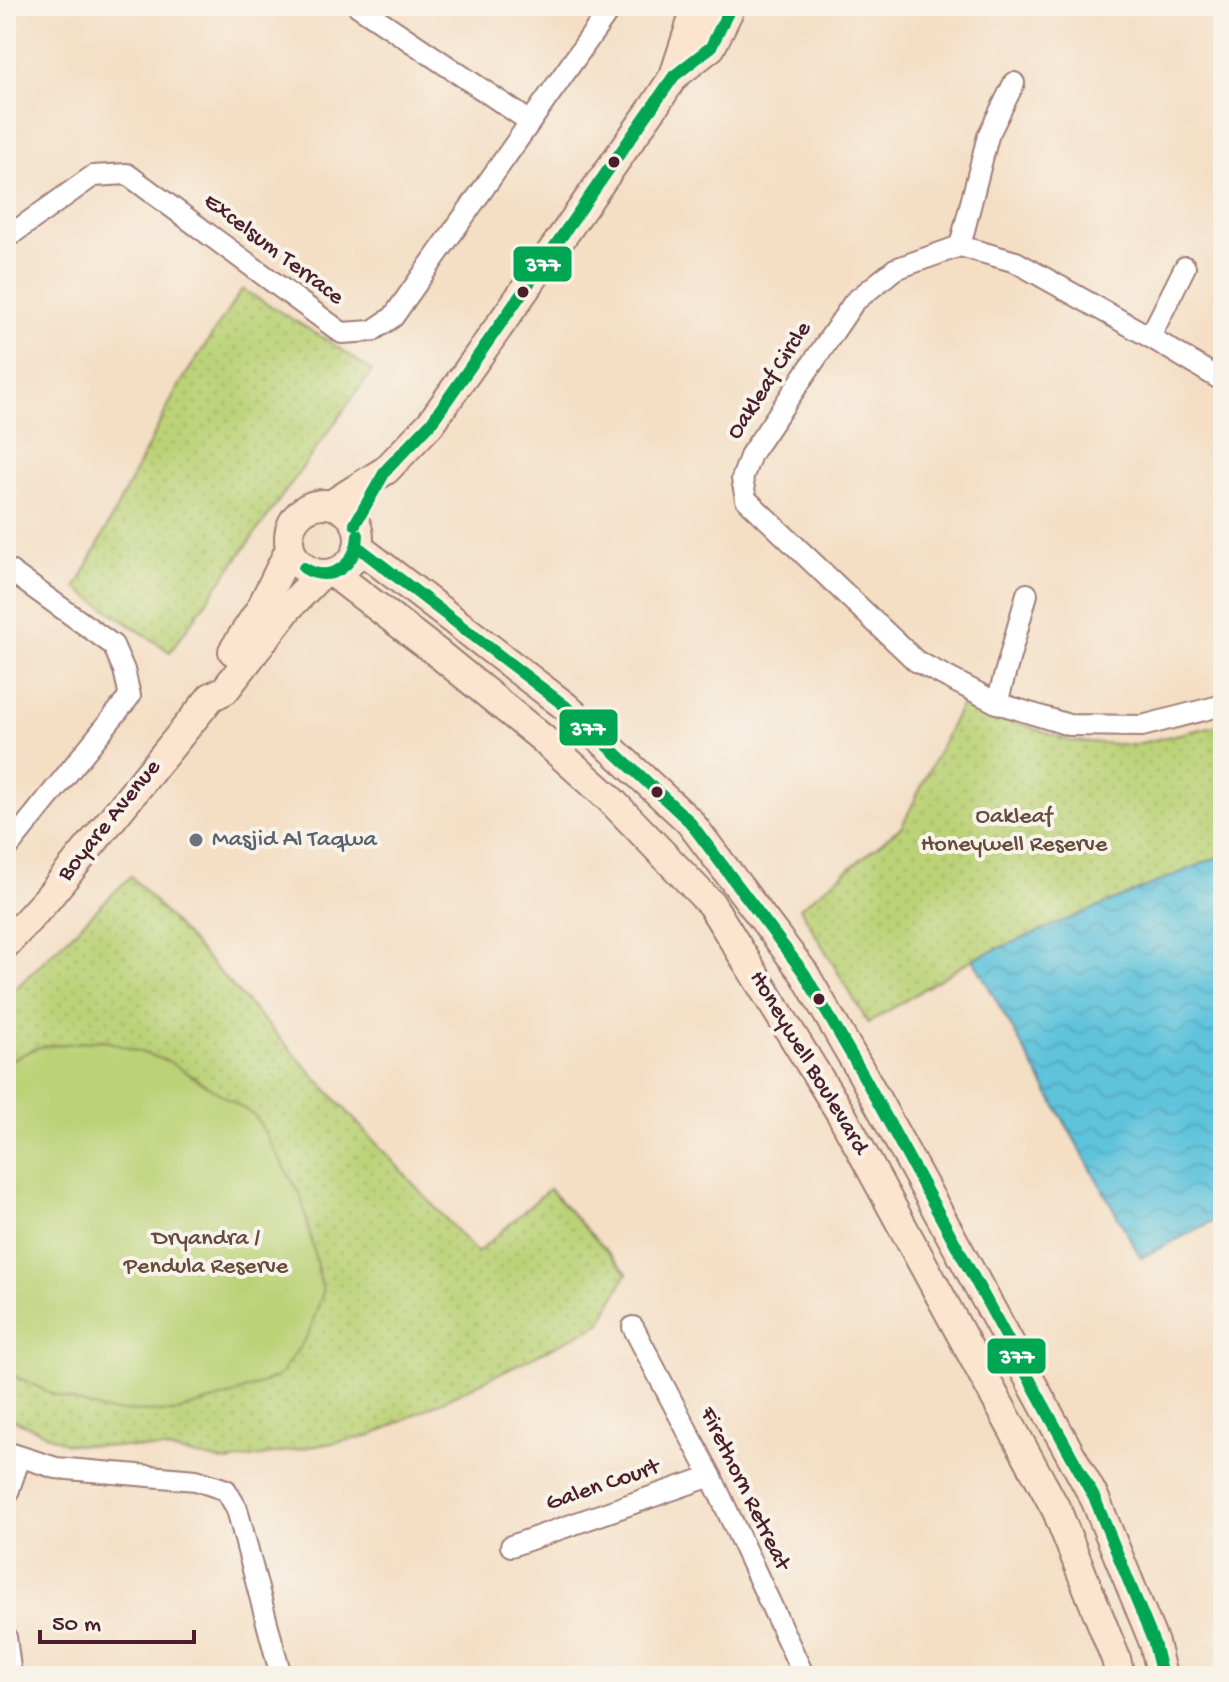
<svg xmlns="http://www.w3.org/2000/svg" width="1229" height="1682" viewBox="0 0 1229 1682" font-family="'Gochi Hand',sans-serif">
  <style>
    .green { fill: url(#green-dots); stroke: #827851; stroke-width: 2 }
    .pitch { fill: #bbd277; stroke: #827851; stroke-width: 2 }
    .water { fill: url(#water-waves); stroke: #547184; stroke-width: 2 }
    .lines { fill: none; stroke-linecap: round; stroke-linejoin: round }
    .street-casing { stroke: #9f7e78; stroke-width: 24 }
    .secondary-casing { stroke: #9f7e78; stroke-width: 32 }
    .street { stroke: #fff; stroke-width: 20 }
    .secondary { stroke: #fbe5cf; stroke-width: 28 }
    .bus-1-casing { stroke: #f7f3e8; stroke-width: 18 }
    .bus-1 { stroke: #00a651; stroke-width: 12 }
    .bus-dot { fill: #4a1f2b; stroke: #f7f3e8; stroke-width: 3 }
    .worship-dot { fill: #6b7280; stroke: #f7f3e8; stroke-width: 3 }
    .labels { text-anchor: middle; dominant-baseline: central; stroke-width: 8; stroke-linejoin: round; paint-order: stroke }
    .street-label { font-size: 24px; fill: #4a1f2b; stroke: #f7f3e8 }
    .park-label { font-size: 24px; fill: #664c3e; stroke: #f7f3e8 }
    .worship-label { font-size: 24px; fill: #5b616d; stroke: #f7f3e8; text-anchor: start }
    .line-badge { stroke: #f7f3e8; stroke-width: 3 }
    .badge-label { font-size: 22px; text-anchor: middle; font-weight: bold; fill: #fff }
  </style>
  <defs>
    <pattern id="green-dots" width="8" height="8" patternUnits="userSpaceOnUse" patternTransform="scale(2)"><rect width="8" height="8" fill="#bbd277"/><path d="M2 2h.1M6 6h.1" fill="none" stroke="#a2b467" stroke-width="1.8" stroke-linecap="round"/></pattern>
    <pattern id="water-waves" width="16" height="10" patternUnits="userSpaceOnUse" patternTransform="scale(2)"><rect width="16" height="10" fill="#5ec3dc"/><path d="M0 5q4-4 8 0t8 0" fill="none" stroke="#53a7bd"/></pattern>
  </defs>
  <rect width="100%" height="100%" fill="#f7f3e8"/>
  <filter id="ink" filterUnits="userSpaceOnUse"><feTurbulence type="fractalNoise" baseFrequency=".0125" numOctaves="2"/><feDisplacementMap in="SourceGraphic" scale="16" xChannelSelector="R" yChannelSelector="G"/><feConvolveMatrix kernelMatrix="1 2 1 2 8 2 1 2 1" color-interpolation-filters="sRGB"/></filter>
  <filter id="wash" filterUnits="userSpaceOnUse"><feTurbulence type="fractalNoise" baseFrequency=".006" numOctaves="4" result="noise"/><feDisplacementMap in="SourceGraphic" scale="32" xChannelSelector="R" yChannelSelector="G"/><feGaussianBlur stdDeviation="1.8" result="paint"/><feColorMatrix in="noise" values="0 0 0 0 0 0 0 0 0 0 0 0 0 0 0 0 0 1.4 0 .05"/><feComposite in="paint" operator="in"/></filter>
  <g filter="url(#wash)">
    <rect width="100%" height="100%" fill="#f4dec4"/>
    <g class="green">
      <polygon points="242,289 327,340 372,371 170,652 76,588 178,387"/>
      <polygon points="962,703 1070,741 1132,745 1223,724 1223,855 973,959 868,1023 800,908 902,826"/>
      <polygon points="131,876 477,1253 549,1189 627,1273 600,1324 371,1436 228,1462 164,1449 67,1444 6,1416 6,998"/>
    </g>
    <polygon class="pitch" points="103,1040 168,1061 255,1116 301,1196 323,1292 308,1335 279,1376 235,1394 174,1412 106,1411 55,1395 6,1372 6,1062 39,1047"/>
    <polygon class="water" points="1223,855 1223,1216 1141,1258 973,959"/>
  </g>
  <g filter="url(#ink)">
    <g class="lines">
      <g class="street-casing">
        <g id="street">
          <polyline points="358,6 529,121"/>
          <polyline points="9,236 93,176 127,174 342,333 372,331 393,317 612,6"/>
          <polyline points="960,246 988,136 1014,83"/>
          <polyline points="1150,337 1185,267"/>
          <polyline points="1223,381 1150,337 1016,262 960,246 895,269 854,302 751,454 742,479 746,499 916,661 997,703 1069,725 1142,726 1223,705"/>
          <polyline points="6,568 113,645 124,670 130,696 6,850"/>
          <polyline points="997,703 1027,594"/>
          <polyline points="633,1327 711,1476 804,1676"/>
          <polyline points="6,1452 56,1468 196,1480 226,1490 237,1509 281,1676"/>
          <polyline points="6,1498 20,1457"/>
          <polyline points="511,1546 711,1476"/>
          <polyline points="6,1637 11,1676"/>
        </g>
      </g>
      <g class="secondary-casing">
        <g id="secondary">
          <polyline points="674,76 711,47 731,6"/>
          <polyline points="332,504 386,470 431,423 655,105 674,76 691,24 711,6"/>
          <circle cx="324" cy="539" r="35"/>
          <polyline points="358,547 565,706 689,821 804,973 863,1075 1095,1499 1154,1643 1162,1676"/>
          <polyline points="333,573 435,651 542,738 609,798 711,904 843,1117 1057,1511 1116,1659 1120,1676"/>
          <polyline points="233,651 261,608 290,549"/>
          <polyline points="6,944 47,899 211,697 225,690 289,607 320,575"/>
        </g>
      </g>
      <use href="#street" class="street"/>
      <use href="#secondary" class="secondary"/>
      <g class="bus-1-casing">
        <g id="bus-1">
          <polyline points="355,524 386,470 431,423 674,76 711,47 731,6"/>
          <polyline points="358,547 565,706 689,821 804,973 863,1075 1095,1499 1154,1643 1162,1676"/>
          <path d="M304,568C331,585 357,564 358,535"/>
        </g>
      </g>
      <use href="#bus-1" class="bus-1"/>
    </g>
  </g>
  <g class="bus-dot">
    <circle cx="614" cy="162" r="7"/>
    <circle cx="523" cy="292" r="7"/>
    <circle cx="657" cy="792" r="7"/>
    <circle cx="819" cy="999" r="7"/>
  </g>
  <circle class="worship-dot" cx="196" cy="840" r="8"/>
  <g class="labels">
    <g class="street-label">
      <text transform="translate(273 250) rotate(37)">Excelsum Terrace</text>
      <text transform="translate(770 381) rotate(-57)">Oakleaf Circle</text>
      <text transform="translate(110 821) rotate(-51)">Boyare Avenue</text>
      <text transform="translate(808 1063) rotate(59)">Honeywell Boulevard</text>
      <text transform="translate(603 1486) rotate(-19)">Galen Court</text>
      <text transform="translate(744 1489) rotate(64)">Firethorn Retreat</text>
    </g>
    <g class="park-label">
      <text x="1014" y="817">Oakleaf<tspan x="1014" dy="28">Honeywell Reserve</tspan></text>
      <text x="206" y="1239">Dryandra /<tspan x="206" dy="28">Pendula Reserve</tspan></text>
    </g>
    <g class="worship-label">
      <text x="212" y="840">Masjid Al Taqwa</text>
    </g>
  </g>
  <g class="line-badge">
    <rect x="512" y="245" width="61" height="38" rx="8" fill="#00a651"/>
    <rect x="558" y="708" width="61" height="39" rx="8" fill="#00a651"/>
    <rect x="986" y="1337" width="61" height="38" rx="8" fill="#00a651"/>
  </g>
  <g class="badge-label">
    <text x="543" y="271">377</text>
    <text x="588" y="735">377</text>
    <text x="1017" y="1363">377</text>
  </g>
  <rect width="1229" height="1682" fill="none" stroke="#f7f3e8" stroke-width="32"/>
  <path d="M40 1630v12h154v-12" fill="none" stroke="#4a1f2b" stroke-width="4"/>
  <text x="52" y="1630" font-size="24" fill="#4a1f2b" stroke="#f7f3e8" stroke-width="6" paint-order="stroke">50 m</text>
</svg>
